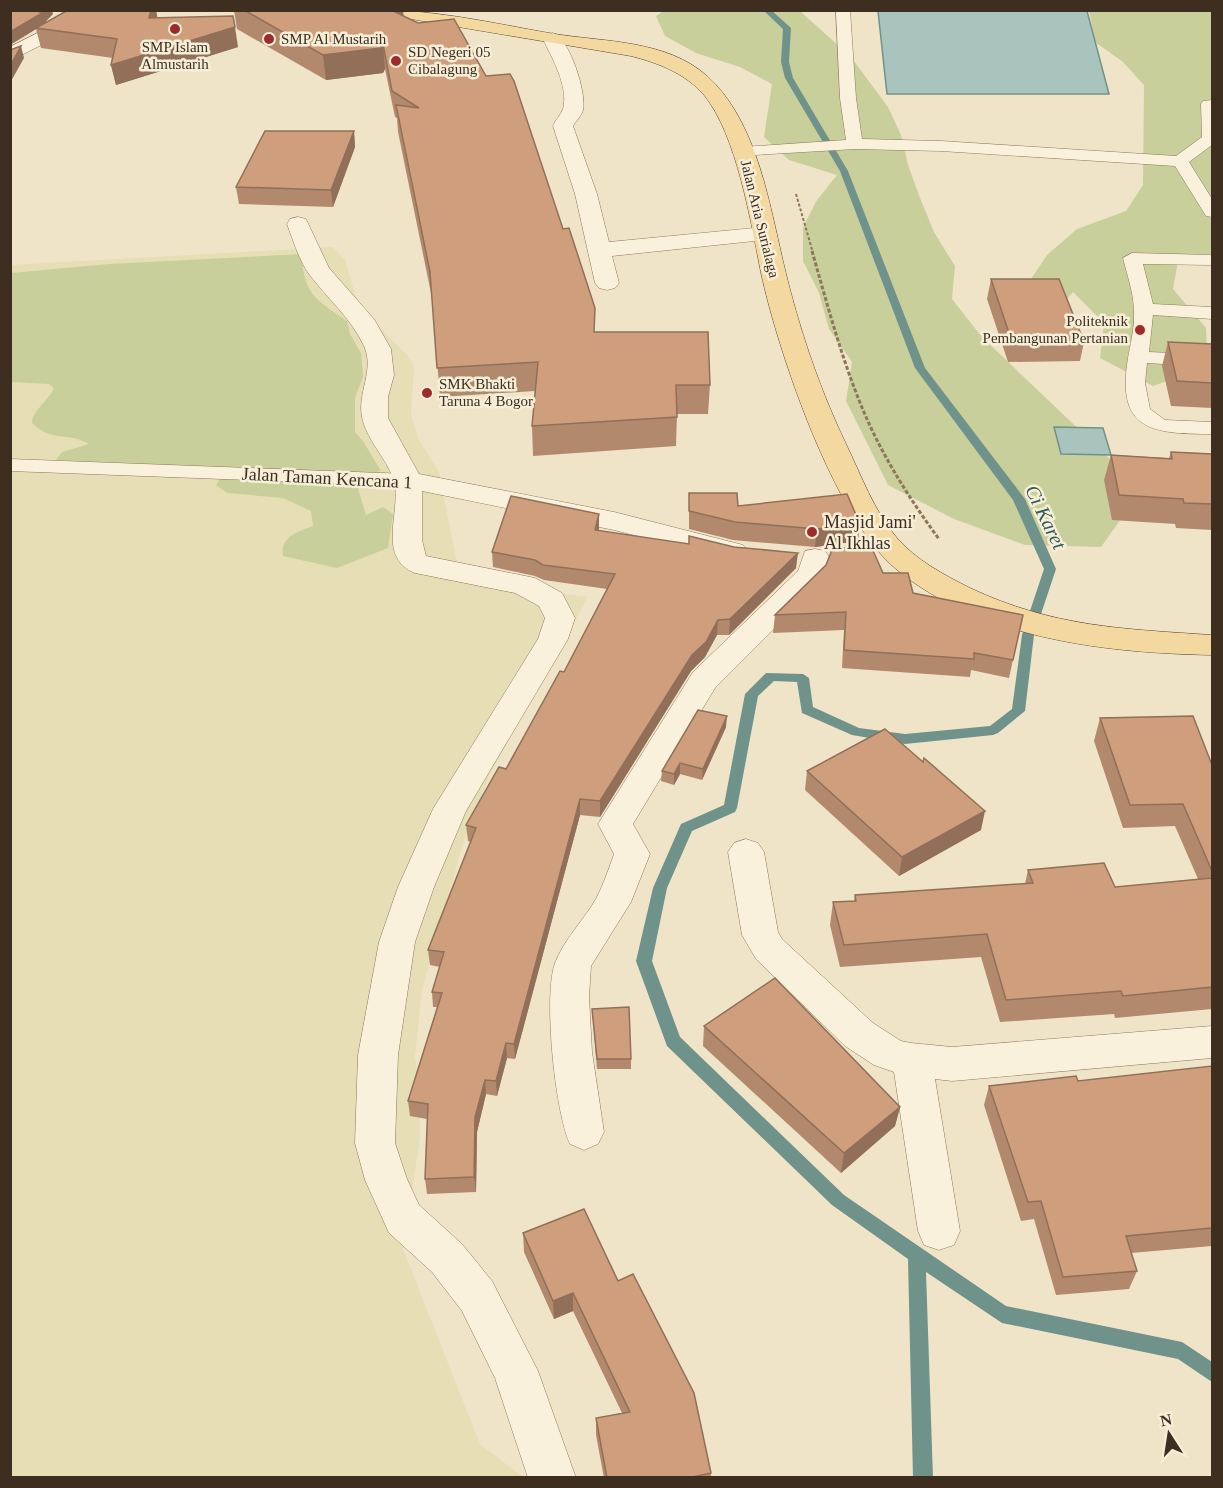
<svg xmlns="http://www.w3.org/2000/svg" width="1223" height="1488" viewBox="0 0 1223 1488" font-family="Georgia,serif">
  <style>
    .farmland { fill: #e6deb5 }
    .green { fill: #c9cf9b }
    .water { fill: #a9c4bc; stroke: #6f938a; stroke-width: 1.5 }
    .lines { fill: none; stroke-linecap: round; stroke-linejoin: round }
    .stream { fill: #6f938a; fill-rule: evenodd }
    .lane-casing { stroke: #8d765c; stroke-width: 1 }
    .street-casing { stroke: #8d765c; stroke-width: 1 }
    .primary-casing { stroke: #5b4430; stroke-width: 1 }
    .path-far1 { stroke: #8d765c; stroke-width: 2; stroke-dasharray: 3 2; stroke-linecap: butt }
    .path { stroke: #8d765c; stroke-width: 3; stroke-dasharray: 4 2; stroke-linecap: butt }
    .lane { fill: #faf1dc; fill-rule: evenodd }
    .street { fill: #faf1dc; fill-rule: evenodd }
    .primary { fill: #f3d9a0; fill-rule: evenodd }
    .wall { fill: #b2896c }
    .shaded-wall { fill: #916f58 }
    .building { fill: #cf9f7d; stroke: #916f58; stroke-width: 1.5 }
    .poi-dot { fill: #9e2a2b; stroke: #f7eed8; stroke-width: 2 }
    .labels { text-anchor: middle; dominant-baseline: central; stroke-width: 5; stroke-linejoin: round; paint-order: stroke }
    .far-poi-label { font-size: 15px; fill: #3d2e20; stroke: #f7eed8; text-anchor: start }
    .far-street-label { font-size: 15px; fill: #3d2e20; stroke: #f7eed8 }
    .street-label { font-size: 18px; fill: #3d2e20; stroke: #f7eed8 }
    .poi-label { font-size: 18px; fill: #3d2e20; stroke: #f7eed8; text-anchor: start }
    .water-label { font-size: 20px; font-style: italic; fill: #2f5d5a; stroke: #f7eed8 }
  </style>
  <rect width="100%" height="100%" fill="#f0e4c8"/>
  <polygon class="farmland" points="333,247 345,260 355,295 365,312 408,356 414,367 411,415 419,440 439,472 456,559 463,570 474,582 588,597 490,774 464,840 422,990 415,1057 419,1084 420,1138 403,1249 480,1444 523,1477 11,1478 11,265"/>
  <g class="green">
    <polygon points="665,10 800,11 851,57 888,107 901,135 908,165 920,198 934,232 955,266 952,299 982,337 1109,458 1131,505 1101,547 1025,545 954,519 888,485 846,401 852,362 829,329 819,293 803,261 803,227 817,200 837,175 789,160 764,137 772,84 740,67 696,53 665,36 656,16"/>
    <polygon points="1089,11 1212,11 1212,254 1179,256 1173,289 1206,328 1208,366 1153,386 1100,358 1104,323 1073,292 1041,330 1027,285 1047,255 1077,229 1126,211 1143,185 1144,85 1123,62 1095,42"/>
    <path d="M302,254C303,294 316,300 347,321L350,334L361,353L363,377L355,398V432L363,441L381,471L366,474L356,482L366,515L383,507L393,514L388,548L337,568L283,556C280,537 297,532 313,526L311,511L283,498L227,493L216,485L227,468L56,460L62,452L89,444C67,431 52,443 32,423C32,411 49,400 54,388L49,384L11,382V273L109,264Z"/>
  </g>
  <g class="water">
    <polygon points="878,11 1087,11 1109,94 887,94"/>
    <polygon points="1054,427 1103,428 1111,455 1061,454"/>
  </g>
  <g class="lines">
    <polygon class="stream" points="763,10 771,10 791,28 789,62 793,78 848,171 925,368 1025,499 1056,569 1034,635 1025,711 998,733 993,735 905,744 852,735 802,713 797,682 774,681 758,696 737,808 735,812 692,831 667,888 652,961 680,1037 844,1195 1006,1306 1182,1342 1212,1362 1212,1382 1178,1359 1002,1323 926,1272 933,1478 913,1478 908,1259 832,1205 667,1046 636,961 653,888 681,824 724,805 745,694 766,673 803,674 809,678 813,707 859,728 905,734 990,726 1012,709 1022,635 1044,569 1013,500 915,368 840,171 785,78 781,62 783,29"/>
    <g class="lane-casing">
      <g id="lane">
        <polygon points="836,10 850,10 856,98 862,139 941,141 1176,156 1202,137 1201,104 1203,101 1212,100 1212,145 1189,162 1212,199 1212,217 1206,216 1175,166 941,151 855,149 737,156 735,152 737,148 743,147 846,140 840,98"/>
        <path d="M1132,253L1212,255V265L1143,264L1153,304L1212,307V319L1153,315L1149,352L1212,355V367L1147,363L1145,383L1150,409L1165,420L1212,422V434C1151,434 1116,430 1128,358C1130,346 1134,331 1134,317C1135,297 1128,278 1123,258Z"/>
        <polygon points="10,459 408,474 416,475 419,480 416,485 408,486 10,471"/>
      </g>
    </g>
    <g class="street-casing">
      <g id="street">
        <polygon points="79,12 86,14 88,18 86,22 10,61 10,47"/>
        <path d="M553,33C569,37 587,93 583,110C582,115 576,121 573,126L597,194L609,242L765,227L773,229L777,234L773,239L612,256L619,283L615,288L607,290L599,288L595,283L575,194L553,126C555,120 561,115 563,109C569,87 552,58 543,39Z"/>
        <path d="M298,217L306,219L329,268L374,319L391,349L394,375L388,397V418L419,474L614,512L743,545L748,551L743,557L733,560L614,530L422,491V540L426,556L535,578L562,593L575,618L568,639L466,811L434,887L415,942L398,1055L395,1143L407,1179L419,1205L462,1244L492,1281L538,1371L576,1478H528L495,1378L462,1311L432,1272L389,1233L365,1180L355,1143L358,1055L379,942L398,887L433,809L538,639L545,618L539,606L515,593L415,573C374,556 404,508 393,478C386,458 366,439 362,417C357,393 375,370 364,346C351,318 327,298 309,274C299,260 293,240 287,224L290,219Z"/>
        <path d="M815,549L825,551L830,558L827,574L822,581L715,688L633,824L650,854L631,902L591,966L589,997L592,1052L604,1132L598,1144L584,1150L570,1144C555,1113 543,995 555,963C564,939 585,919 597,897C604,883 609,868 614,854L598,824L693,672L798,571L805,551Z"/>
        <polygon points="746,839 758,843 764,852 778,932 782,939 873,1023 901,1041 911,1043 952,1047 1212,1026 1212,1058 952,1081 935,1079 960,1231 954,1245 939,1250 924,1245 918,1231 894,1072 874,1065 845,1046 756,959 742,935 728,852 734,843"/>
      </g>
    </g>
    <g class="primary-casing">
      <path id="primary" d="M379,10C439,10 496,24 555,34C605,42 667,40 707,76C753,117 767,191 780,248C795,316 816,381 846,444C861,475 874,511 897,538C916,560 944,575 970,588C1053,627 1123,629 1212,635V655C1107,653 980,639 896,569C834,518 778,351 761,273C751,223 737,135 704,95C685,73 658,63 631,56L381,14Z"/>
    </g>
    <polyline class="path-far1" points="796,194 813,253"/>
    <path class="path" d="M812,251C828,307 843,364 866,417C885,460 911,501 939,539"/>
    <use href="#lane" class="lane"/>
    <use href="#street" class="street"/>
    <use href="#primary" class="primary"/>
  </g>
  <g class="wall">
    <polygon points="156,10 157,18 238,47 116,85 111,65 113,58 41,48 36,29 10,45 53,14 46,21 46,23"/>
    <polygon points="234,10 403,10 403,16 595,332 710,385 708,414 677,414 676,446 533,456 532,426 535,391 440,397 432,298 398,132 397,118 395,117 385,69 383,73 326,80 237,29"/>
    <polygon points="354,131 355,147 333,207 239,204 236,187"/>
    <polygon points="991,279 1084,342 1080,361 1008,362 987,299"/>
    <polygon points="1168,342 1212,344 1212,408 1171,406 1162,366"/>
    <polygon points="1171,452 1212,454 1212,530 1176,528 1175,524 1112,520 1104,480 1111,455 1169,458"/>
    <polygon points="689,493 738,506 858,541 815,547 733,540 689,529"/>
    <polygon points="599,529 599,531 796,568 729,635 717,635 705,657 691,671 600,817 580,815 515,1059 507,1058 497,1096 486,1094 477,1132 476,1192 427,1194 425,1179 427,1119 410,1116 408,1101 437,1007 433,1007 432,992 440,967 430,965 428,950 471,842 468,841 466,825 506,769 564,672 607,589 544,580 535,576 493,567 492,552"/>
    <polygon points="826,565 883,573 913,593 1023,615 1009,678 971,670 970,677 842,668 844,630 773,633 775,615"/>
    <polygon points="1100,718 1212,765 1212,1009 1115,1018 1114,1014 1000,1022 981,957 840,967 830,925 833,902 854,901 855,895 1025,884 1028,870 1115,887 1198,879 1175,826 1123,828 1094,741"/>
    <polygon points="726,727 702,780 680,774 674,785 661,781 662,771"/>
    <polygon points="807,771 981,830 899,876 805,790"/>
    <polygon points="592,1009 631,1059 631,1069 597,1069"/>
    <polygon points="704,1026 900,1107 895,1126 841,1173 703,1046"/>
    <polygon points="1212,1066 1212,1246 1131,1253 1137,1271 1129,1289 1056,1295 1034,1219 1021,1221 984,1105 989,1086 1078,1081"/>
    <polygon points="584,1209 711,1473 711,1478 604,1478 596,1435 596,1418 622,1413 573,1311 554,1319 524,1252 523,1233"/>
  </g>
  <g class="shaded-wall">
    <polygon points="42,10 52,10 53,14 46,21 46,23 36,28 36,29 10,45 10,32"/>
    <polygon points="151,10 156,10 158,21 149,18"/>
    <polygon points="396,10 403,10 404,20 395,12"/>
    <polygon points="235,27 238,47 116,85 111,65"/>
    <polygon points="383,44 385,69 383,73 326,80 323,55"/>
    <polygon points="21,46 24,58 10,83 10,66"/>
    <polygon points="354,131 355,147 333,207 331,190"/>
    <polygon points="599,514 599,529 595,546 595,530"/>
    <polygon points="860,524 858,541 815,547 817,529"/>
    <polygon points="798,553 796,568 729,635 730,619"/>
    <polygon points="718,620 717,635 705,657 691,671 600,817 600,801 692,655"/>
    <polygon points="727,716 726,727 702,780 703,769"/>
    <polygon points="680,763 680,774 674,785 674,774"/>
    <polygon points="580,799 580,815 515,1059 514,1044"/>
    <polygon points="985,811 981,830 899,876 902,857"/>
    <polygon points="506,1043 507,1058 497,1096 496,1081"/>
    <polygon points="485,1080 486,1094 477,1132 476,1192 474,1177 475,1117"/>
    <polygon points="900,1107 895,1126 841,1173 844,1153"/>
    <polygon points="573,1293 573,1311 554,1319 553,1301"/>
  </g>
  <g class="building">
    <polygon points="10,10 42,10 40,12 44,12 10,32"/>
    <polygon points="68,10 151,10 149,18 233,16 235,27 111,65 117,39 36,28"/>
    <polygon points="244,10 396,10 395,12 418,23 454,19 486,76 510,74 514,81 563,229 569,228 595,308 594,332 708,332 710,385 676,385 677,417 532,426 538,362 437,368 430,272 396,105 419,108 392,91 383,44 381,48 323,55"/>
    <polygon points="21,46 10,66 10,50"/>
    <polygon points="265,131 354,131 331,190 236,187"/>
    <polygon points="991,279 1059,279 1084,342 1012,342"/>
    <polygon points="1168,342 1212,344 1212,383 1177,381"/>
    <polygon points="1171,452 1212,454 1212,504 1184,503 1183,499 1119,495 1111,455 1172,459"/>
    <polygon points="689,493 737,493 738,506 847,494 860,524 817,529 735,522 689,511"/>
    <polygon points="511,496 599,514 595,530 689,544 689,536 734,547 798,553 730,619 718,620 706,642 692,655 600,801 580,799 514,1044 506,1043 496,1081 485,1080 475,1117 474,1177 425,1179 428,1104 408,1101 442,993 432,992 444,952 428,950 476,828 466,825 499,767 506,769 560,671 564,672 615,574 543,565 535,560 492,552"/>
    <polygon points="870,544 883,573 908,573 913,593 1023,615 1013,660 974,653 974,659 844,650 846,612 775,615 826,565 832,550"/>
    <polygon points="698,710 727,716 703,769 680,763 674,774 662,771"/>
    <polygon points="1193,716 1212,765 1212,871 1183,804 1130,805 1100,718"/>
    <polygon points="885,729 923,762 924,758 985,811 902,857 807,771"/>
    <polygon points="1104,863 1115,887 1212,878 1212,987 1123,996 1121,991 1006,1000 987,934 844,945 833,902 856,901 855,895 1033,883 1028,870"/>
    <polygon points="775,978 900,1107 844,1153 704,1026"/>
    <polygon points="629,1007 631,1059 597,1059 592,1009"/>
    <polygon points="1212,1066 1212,1228 1126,1236 1137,1271 1063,1277 1041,1201 1028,1202 989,1086 1076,1076 1078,1081"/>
    <polygon points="584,1209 618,1281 633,1274 694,1393 711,1473 688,1478 607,1478 596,1418 630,1412 573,1293 553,1301 523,1233"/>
  </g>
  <g class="poi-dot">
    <circle cx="175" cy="29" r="6"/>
    <circle cx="269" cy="39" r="6"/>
    <circle cx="396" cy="61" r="6"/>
    <circle cx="1140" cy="330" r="6"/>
    <circle cx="427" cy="393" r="6"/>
    <circle cx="812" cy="532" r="6"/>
  </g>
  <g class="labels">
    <g class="far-poi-label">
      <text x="281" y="39">SMP Al Mustarih</text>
      <text x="175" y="47" text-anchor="middle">SMP Islam<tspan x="175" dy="17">Almustarih</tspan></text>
      <text x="408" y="52">SD Negeri 05<tspan x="408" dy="17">Cibalagung</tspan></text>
      <text x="1128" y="321" text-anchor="end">Politeknik<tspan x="1128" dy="17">Pembangunan Pertanian</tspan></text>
      <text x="439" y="384">SMK Bhakti<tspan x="439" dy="17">Taruna 4 Bogor</tspan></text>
    </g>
    <g class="far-street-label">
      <text transform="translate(760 219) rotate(76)">Jalan Aria Surialaga</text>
    </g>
    <g class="street-label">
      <text transform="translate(327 478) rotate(3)">Jalan Taman Kencana 1</text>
    </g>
    <g class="poi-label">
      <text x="824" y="522">Masjid Jami'<tspan x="824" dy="21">Al Ikhlas</tspan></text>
    </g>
    <g class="water-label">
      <text transform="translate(1046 517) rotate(64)">Ci Karet</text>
    </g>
  </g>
  <rect width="1223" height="1488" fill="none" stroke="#3d2e20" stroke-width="24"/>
  <g transform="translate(1169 1434) rotate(348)" stroke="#f7eed8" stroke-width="4.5" paint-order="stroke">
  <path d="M0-4.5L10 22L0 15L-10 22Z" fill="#3d2e20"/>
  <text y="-9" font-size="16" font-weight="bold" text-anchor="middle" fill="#3d2e20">N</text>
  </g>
</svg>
